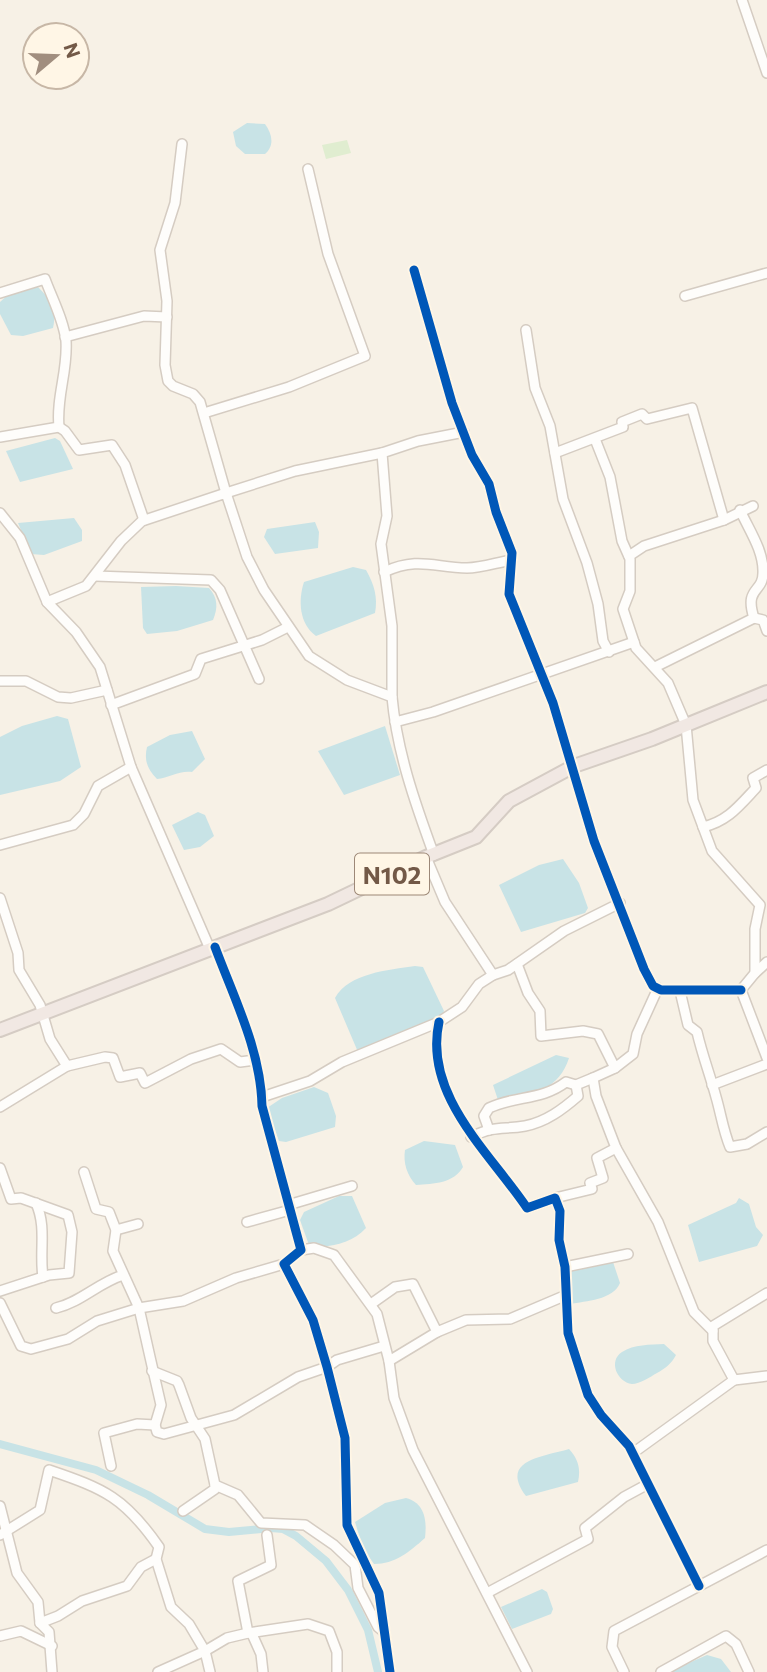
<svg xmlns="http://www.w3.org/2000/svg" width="767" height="1672" viewBox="0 0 767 1672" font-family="Commissioner,sans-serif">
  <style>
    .green { fill: #e0edd0 }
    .water { fill: #c8e3e6 }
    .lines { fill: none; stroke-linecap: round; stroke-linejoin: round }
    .canal { stroke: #c8e3e6; stroke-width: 8 }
    .minor-casing { stroke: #d5ccc2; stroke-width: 12 }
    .highway-casing { stroke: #d5ccc4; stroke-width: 16 }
    .minor { stroke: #fefdfb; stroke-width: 9 }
    .highway { stroke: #f1e8e3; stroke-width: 12 }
    .cycleway-casing { stroke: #fff6e6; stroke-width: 13 }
    .cycleway { stroke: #0057b8; stroke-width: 9 }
    .labels { text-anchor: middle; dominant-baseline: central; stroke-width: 7; stroke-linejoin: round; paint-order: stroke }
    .shield { fill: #fff6e6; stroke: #9d8877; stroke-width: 2 }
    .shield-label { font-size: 24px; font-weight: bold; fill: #735947 }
  </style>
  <rect width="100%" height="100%" fill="#f7f1e6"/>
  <polygon class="green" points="347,140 351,153 326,159 322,145"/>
  <g class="water">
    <path d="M247,123L265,124C272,134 275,145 265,154H245L236,146L233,132Z"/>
    <path d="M38,287C51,300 57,310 53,328L23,336L11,335L0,314V302L9,294Z"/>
    <polygon points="55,438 60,441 73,469 20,482 6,451"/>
    <polygon points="74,518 82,530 82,541 44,555 31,554 18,523"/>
    <polygon points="315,522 319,532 318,548 275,554 264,537 267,529"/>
    <path d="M353,567L366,570C374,584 378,597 375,613L316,636C299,624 298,600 304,582Z"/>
    <path d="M176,586L209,588C218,598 218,608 213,620L177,631L147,634L143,628L141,587Z"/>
    <polygon points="57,716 68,719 81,767 60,781 0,795 0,737 22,726"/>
    <polygon points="385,726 400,775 344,795 318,751"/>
    <path d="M192,731L205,759L192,772C180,770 169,778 157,779C147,769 144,760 147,747L170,735Z"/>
    <polygon points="198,812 205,815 214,836 200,847 184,850 172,825"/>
    <polygon points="563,859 579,883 588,908 585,913 521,932 499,885 539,865"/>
    <path d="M415,966L423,967L444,1011L441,1018L358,1052L335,998C349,973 388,970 415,966Z"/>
    <path d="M556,1055L569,1058C558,1092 530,1095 498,1100L493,1085Z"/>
    <polygon points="314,1087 328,1093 336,1116 335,1127 286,1142 279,1141 267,1108 282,1098"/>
    <path d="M424,1141L455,1145L463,1167C454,1183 434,1184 416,1185C407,1175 403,1163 405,1150Z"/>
    <path d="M339,1196H352L366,1228C352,1243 330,1249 309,1245L300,1220L304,1212Z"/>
    <polygon points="739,1198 749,1204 756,1227 763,1235 757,1246 699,1262 688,1225 736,1203"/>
    <path d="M613,1262L620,1283C613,1300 586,1301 570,1304L568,1268Z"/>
    <path d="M664,1344L676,1355C671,1364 666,1368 657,1373C650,1377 640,1384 632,1384C617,1382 608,1361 622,1352C634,1344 650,1345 664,1344Z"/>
    <path d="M569,1449C578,1459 581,1468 578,1482L526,1496C499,1460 542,1457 569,1449Z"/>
    <path d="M406,1498C425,1503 427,1521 425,1538C409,1552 395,1564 374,1564L363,1548L355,1522L385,1503Z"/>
    <polygon points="542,1589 547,1592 553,1609 551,1614 512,1629 501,1607"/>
    <polygon points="707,1655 721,1659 731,1672 668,1672"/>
  </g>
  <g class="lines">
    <polyline class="canal" points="0,1444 96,1470 148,1495 205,1529 229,1532 271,1528 283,1529 296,1536 326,1561 348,1590 368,1630 378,1672"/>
    <g class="minor-casing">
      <g id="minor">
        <polyline points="742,0 767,73"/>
        <polyline points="182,144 175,203 160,250 167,301 165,365 168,381 173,386 193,394 200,402 226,493 295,471 382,453"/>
        <polyline points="414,270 452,403 472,455 489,484 496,512 512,553 509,594 553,703 594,841 644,969 653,986 661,990 741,990"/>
        <path d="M0,293L45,279C52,298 64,321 66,341C68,371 56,397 59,427L0,437"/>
        <polyline points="685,296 767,273"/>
        <polyline points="526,330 535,388 550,426 563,499 587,563 598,604 603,641 609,652"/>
        <polyline points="65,337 144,316 167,317"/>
        <polyline points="204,413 289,387 365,356 328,254 308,169"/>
        <polyline points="59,427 65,431 79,450 112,445 125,465 144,520"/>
        <polyline points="595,439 610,477 622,541 630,559 630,591 623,609 636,648 668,683 686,725 693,800 712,851 760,905 755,929 755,973 741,990 767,1058"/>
        <polyline points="555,453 623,427 622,422 642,414 647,419 692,408 724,520"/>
        <polyline points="0,513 20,538 47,602 76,632 100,667 131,767 210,949"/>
        <polyline points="629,556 644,546 724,520 753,506"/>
        <path d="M384,572C419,556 435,568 467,568C482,568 498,562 512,560"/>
        <polyline points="95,576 211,580 220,590 259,679"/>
        <path d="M47,602L86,586L121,541L142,521L226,493L247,557L264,590L309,656L347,680L392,697C397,752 415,803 434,855"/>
        <polyline points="754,618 763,620 767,631"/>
        <path d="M655,667L754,618C744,587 763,593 763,573C764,551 749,530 740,510"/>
        <polyline points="0,681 26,681 58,697 71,698 107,690"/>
        <polyline points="392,697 392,626 381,544 387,516 382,453 418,441 464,432"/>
        <polyline points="111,705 195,674 201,659 262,640 288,627"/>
        <polyline points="395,722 433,712 634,642"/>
        <path d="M703,827C728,821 739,806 756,788L753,778L767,770"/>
        <polyline points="0,845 73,825 84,814 98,786 131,767"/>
        <polyline points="426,857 445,902 493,975"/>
        <polyline points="0,898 18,953 19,970 40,1005 50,1039 67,1066 0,1107"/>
        <path d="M215,947C234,998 261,1051 262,1106L301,1250L284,1264L313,1320L327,1367L345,1438L347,1525L379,1593L390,1672"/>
        <polyline points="517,964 528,993 540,1011 541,1036 583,1031 598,1034 615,1068 633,1054 637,1034 658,988"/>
        <polyline points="755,973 767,962"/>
        <path d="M680,991L688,1025L697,1032C702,1054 710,1075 716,1097C721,1114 723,1130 730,1147L747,1144L767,1132"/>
        <path d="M439,1022C423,1095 490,1153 527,1208L555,1198L560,1211L559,1240L565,1267L568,1333L588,1395L601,1415L629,1446L699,1586"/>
        <polyline points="67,1066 105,1057 113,1058 120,1077 140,1073 145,1083 191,1059 221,1049 240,1062 255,1060"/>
        <polyline points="712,1085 767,1064"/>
        <polyline points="262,1097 310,1081 342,1062 439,1022 462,1007 479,984 493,975 508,970 564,931 620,903"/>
        <path d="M489,1130L484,1116L489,1108C516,1095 541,1101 566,1082L576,1085"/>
        <path d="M471,1137C496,1125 502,1130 525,1126C546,1122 563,1109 578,1096L576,1085L593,1078"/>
        <polyline points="616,1148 658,1222 694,1312 713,1331"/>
        <polyline points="0,1168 11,1199 21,1198 68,1215 72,1232 69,1273 49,1275 0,1291"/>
        <polyline points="84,1172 96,1209 109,1212 116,1230 113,1251 139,1308 150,1357 161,1405 155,1425 137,1424 104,1433 111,1466"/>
        <polyline points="555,1198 592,1189 590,1183 603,1178 597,1158 616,1148 596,1096 593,1078 615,1068"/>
        <path d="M36,1203C47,1228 39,1251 43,1277"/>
        <polyline points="288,1205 352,1186"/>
        <polyline points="247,1222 290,1210"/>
        <polyline points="116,1230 138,1224"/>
        <polyline points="301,1250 314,1248 334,1255 377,1314 389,1361 394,1398 413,1450 527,1672"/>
        <polyline points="565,1267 628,1254"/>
        <polyline points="0,1303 21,1346 31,1349 68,1339 97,1321 139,1308 183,1301 236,1278 284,1264"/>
        <polyline points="371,1304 395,1287 413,1284 437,1332 466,1320 510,1319 564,1296"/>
        <path d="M56,1308C81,1302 98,1283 123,1275"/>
        <polyline points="389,1361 437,1332"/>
        <polyline points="152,1371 177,1381 179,1385 191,1418 205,1439 215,1485 238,1495 261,1523 305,1525 334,1545 355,1565 358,1588 378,1627 384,1632"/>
        <polyline points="734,1380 767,1376"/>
        <polyline points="155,1425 157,1432 164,1434 234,1415 298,1377 327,1367 337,1360 384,1346"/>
        <polyline points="633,1453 734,1380 713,1341 713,1326 767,1293"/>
        <polyline points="0,1506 17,1573 38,1602 40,1623 49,1632 52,1672"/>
        <polyline points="183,1511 215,1489 215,1485"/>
        <path d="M0,1535L40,1510L49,1470C105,1489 125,1498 159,1547L156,1559L171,1607L189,1624L205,1651L158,1672"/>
        <polyline points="267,1535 271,1565 238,1581 248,1633 308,1624 329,1631 337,1652 337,1672"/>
        <polyline points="487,1593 588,1539 585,1528 624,1497 648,1484"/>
        <polyline points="40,1623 58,1616 82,1601 127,1586 141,1567 156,1559"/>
        <polyline points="252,1634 261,1654 263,1672"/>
        <polyline points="0,1636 21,1631 52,1646"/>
        <polyline points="210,1672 205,1651 227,1638 248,1633"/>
        <polyline points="624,1672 612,1647 614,1631 767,1550"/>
        <polyline points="661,1672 726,1636 736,1644 749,1672"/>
      </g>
    </g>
    <g class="highway-casing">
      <polyline id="highway" points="0,1030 328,904 426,857 476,837 509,801 574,766 652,739 767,692"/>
    </g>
    <use href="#minor" class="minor"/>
    <use href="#highway" class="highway"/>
    <g class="cycleway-casing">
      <g id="cycleway">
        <polyline points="414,270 452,403 472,455 489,484 496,512 512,553 509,594 553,703 594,841 644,969 653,986 661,990 741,990"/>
        <path d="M215,947C234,998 261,1051 262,1106L301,1250L284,1264L313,1320L327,1367L345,1438L347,1525L379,1593L390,1672"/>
        <path d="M439,1022C423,1095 490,1153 527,1208L555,1198L560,1211L559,1240L565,1267L568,1333L588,1395L601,1415L629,1446L699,1586"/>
      </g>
    </g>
    <use href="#cycleway" class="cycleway"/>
  </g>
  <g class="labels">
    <rect class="shield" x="355" y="853.5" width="74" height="41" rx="5"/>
    <g class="shield-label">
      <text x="392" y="874">N102</text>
    </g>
  </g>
  <g transform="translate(56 56) rotate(71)"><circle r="33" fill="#fff6e6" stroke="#c7b7a6" stroke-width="2"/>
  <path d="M0-5L12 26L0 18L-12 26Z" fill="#a18e7f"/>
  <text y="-10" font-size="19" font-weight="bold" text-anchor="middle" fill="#735947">N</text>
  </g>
</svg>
